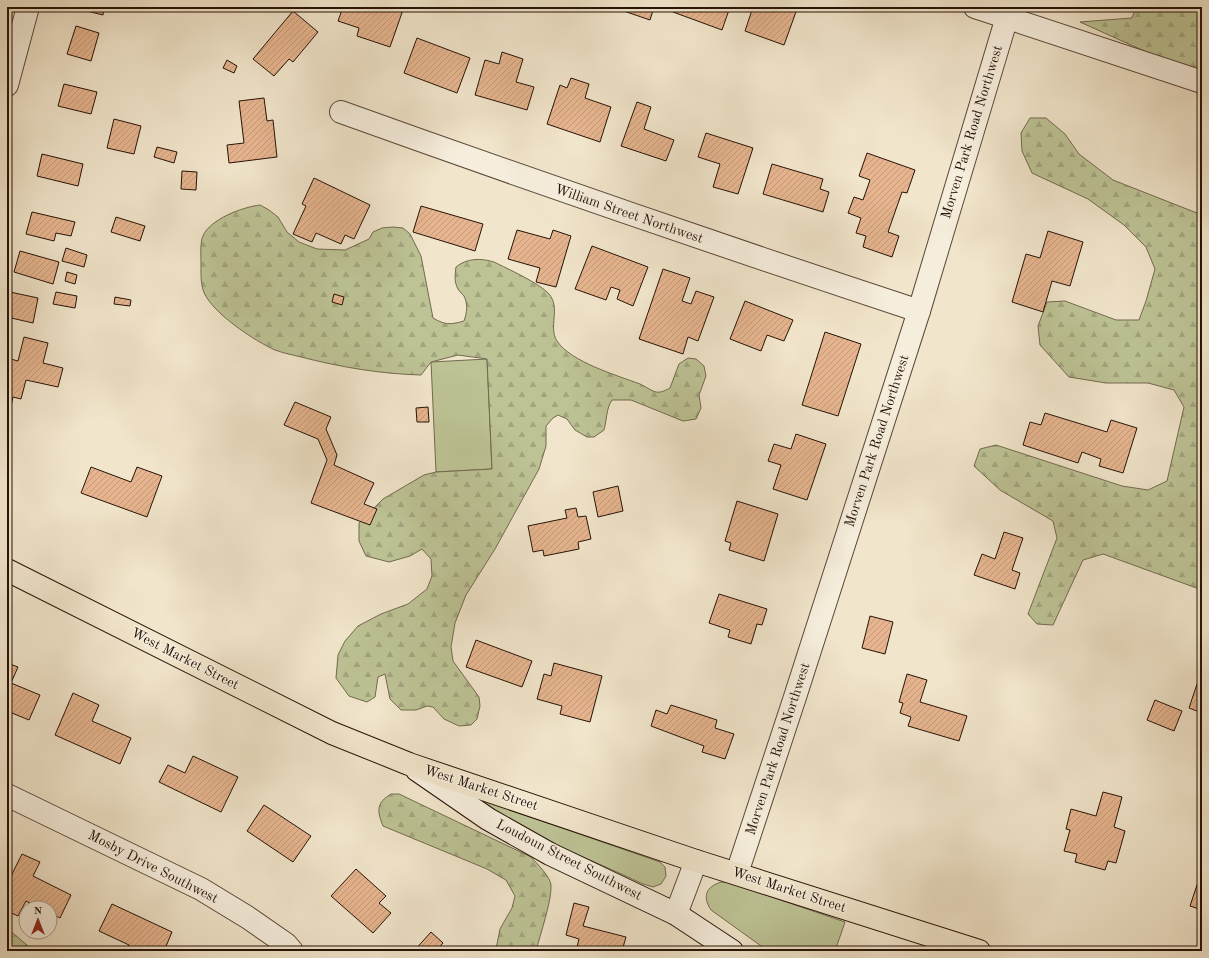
<svg xmlns="http://www.w3.org/2000/svg" width="1209" height="958" viewBox="0 0 1209 958" font-family="'Old Standard TT',serif">
  <style>
    .grass { fill: #bdc395; stroke: #726a4e }
    .forest { fill: url(#forest-firs); stroke: #726a4e }
    .building { fill: url(#building-hatch); stroke: #261206 }
    .lines { fill: none; stroke-linecap: round; stroke-linejoin: round }
    .minor-casing { stroke: #594737; stroke-width: 24 }
    .tertiary-casing { stroke: #594737; stroke-width: 24 }
    .secondary-casing { stroke: #261206; stroke-width: 24 }
    .primary-casing { stroke: #261206; stroke-width: 24 }
    .minor { stroke: #f6eedd; stroke-width: 22 }
    .tertiary { stroke: #f6eedd; stroke-width: 22 }
    .secondary { stroke: #f6eedd; stroke-width: 22 }
    .primary { stroke: #f1e5cb; stroke-width: 22 }
    .labels { text-anchor: middle; dominant-baseline: central; stroke-width: 3; stroke-linejoin: round; paint-order: stroke }
    .street-label { font-size: 14px; fill: #261206; stroke: #f6eedd }
  </style>
  <defs>
    <pattern id="forest-firs" width="22" height="20" patternUnits="userSpaceOnUse"><rect width="22" height="20" fill="#bdc395"/><path d="M5 1l3.5 6h-7zM16 11l3.5 6h-7z" fill="#a2a67f"/></pattern>
    <pattern id="building-hatch" width="6" height="6" patternUnits="userSpaceOnUse"><rect width="6" height="6" fill="#e6b58f"/><path d="M-1 1l2-2M0 6l6-6M5 7l2-2" fill="none" stroke="#c59b7a"/></pattern>
  </defs>
  <rect width="100%" height="100%" fill="#f1e5cb"/>
  <filter id="stains"><feTurbulence type="fractalNoise" baseFrequency=".005" numOctaves="4"/><feColorMatrix values="0 0 0 0 .2 0 0 0 0 .09 0 0 0 0 .02 0 0 0 .5 -.17"/></filter>
  <radialGradient id="worn" r=".72"><stop offset=".6" stop-color="#630" stop-opacity="0"/><stop offset="1" stop-color="#630" stop-opacity=".3"/></radialGradient>
  <g class="grass">
    <polygon points="487,359 492,469 436,472 431,362"/>
    <path d="M479,799L660,862L665,867L666,876L661,884L653,887L643,884C588,858 528,836 479,799Z"/>
    <path d="M721,882H728L845,922L835,951H768L711,910C702,896 706,887 721,882Z"/>
  </g>
  <g class="forest">
    <polygon points="1136,7 1202,7 1202,77 1080,22 1132,18"/>
    <polygon points="1030,118 1046,118 1065,134 1079,154 1113,180 1202,215 1202,590 1103,554 1083,560 1053,625 1037,624 1028,614 1057,538 1053,521 1000,490 974,466 980,449 996,445 1122,486 1148,490 1167,481 1184,407 1174,390 1148,383 1106,383 1069,377 1040,345 1038,326 1047,302 1065,301 1116,320 1139,320 1146,301 1155,269 1146,247 1124,225 1088,199 1032,173 1022,151 1021,133"/>
    <path d="M260,205L269,210L278,217L287,232L299,242L317,249L345,250L369,239L373,232L382,228L393,227L403,228L410,234L421,256L433,318C445,325 450,325 464,321C467,313 468,304 464,296C462,294 460,292 458,289C454,282 455,275 456,267C467,258 481,258 494,262C508,269 539,283 549,294C561,308 548,327 557,341C571,362 616,375 640,384C645,386 651,391 656,392C661,393 666,390 670,388L679,364L688,358L696,359L704,366L706,376L699,395L701,408L696,419L683,421L631,400H612C606,409 607,419 604,430L594,437H587L575,430L567,419L558,415L553,418L546,426V446L539,469L495,549L466,595L455,623L451,647L453,661L479,697L480,706L477,719L471,725L459,726L444,719L433,707L427,706L416,710H401L390,699L385,674L378,677L375,697L367,702L349,696L336,678L338,655L345,641L358,626L381,614L408,604L427,589L432,576L431,559L422,549L410,556L389,562L366,556L359,541V523L383,499L424,475L436,472L492,469L487,359L458,355L431,362L421,375C381,374 340,367 301,357C293,355 283,353 275,350C255,341 219,317 207,298C200,288 201,275 201,263C201,257 200,241 203,236C210,219 243,207 260,205Z"/>
    <path d="M391,794H399L531,857C537,864 550,876 551,885C552,900 540,935 536,951H497L496,949L500,929L512,908L515,896L506,880L487,869L383,826C377,811 376,803 391,794Z"/>
    <polygon points="7,928 28,946 33,951 7,951"/>
  </g>
  <g class="building">
    <polygon points="75,7 104,7 103,15 75,8"/>
    <polygon points="343,7 372,7 386,12 387,7 404,7 390,47 357,36 359,28 338,21"/>
    <polygon points="612,7 654,7 650,20"/>
    <polygon points="675,7 730,7 722,30 673,12"/>
    <polygon points="753,7 791,7 797,9 784,45 745,31"/>
    <polygon points="293,11 318,32 293,62 289,59 274,76 253,59"/>
    <polygon points="76,26 99,33 91,61 67,54"/>
    <polygon points="417,38 470,58 457,93 404,73"/>
    <polygon points="502,52 523,59 516,82 534,87 527,110 475,95 485,60 499,64"/>
    <polygon points="227,60 237,66 234,73 223,68"/>
    <polygon points="571,78 589,84 585,98 611,107 600,142 547,124 560,85 567,88"/>
    <polygon points="64,84 97,92 91,114 58,106"/>
    <polygon points="264,98 267,121 273,120 277,157 229,163 227,145 244,143 239,101"/>
    <polygon points="637,102 651,107 644,129 674,140 666,161 621,146"/>
    <polygon points="114,119 141,126 134,154 107,148"/>
    <polygon points="706,133 753,148 738,194 713,187 720,164 698,157"/>
    <polygon points="157,147 177,152 174,163 154,157"/>
    <polygon points="867,153 915,170 907,193 902,192 888,232 899,236 892,257 863,247 866,236 856,233 861,218 848,213 854,197 863,200 870,180 859,176"/>
    <polygon points="42,154 83,164 78,186 37,176"/>
    <polygon points="772,164 823,179 820,189 829,192 823,212 763,194"/>
    <polygon points="182,171 197,172 196,190 181,189"/>
    <polygon points="314,178 370,205 354,239 345,235 341,244 316,233 312,242 293,234 306,206 302,204"/>
    <polygon points="421,206 483,224 475,251 413,232"/>
    <polygon points="32,212 75,222 71,236 56,233 54,241 26,234"/>
    <polygon points="116,217 145,226 140,241 111,232"/>
    <polygon points="517,230 550,239 553,230 571,236 556,287 536,282 540,268 508,259"/>
    <polygon points="1048,231 1083,242 1070,286 1052,281 1043,312 1012,302 1026,254 1040,258"/>
    <polygon points="592,246 648,267 633,306 617,299 620,290 611,287 606,300 575,289"/>
    <polygon points="66,248 87,255 84,267 62,261"/>
    <polygon points="20,251 59,262 53,284 14,272"/>
    <polygon points="663,269 690,278 682,301 691,304 696,291 714,297 698,341 688,337 683,354 639,339"/>
    <polygon points="67,272 77,275 75,284 65,281"/>
    <polygon points="10,292 38,298 33,323 7,317 7,305"/>
    <polygon points="56,292 77,296 75,308 53,304"/>
    <polygon points="334,294 344,297 342,305 332,302"/>
    <polygon points="115,297 131,300 130,306 114,304"/>
    <polygon points="745,301 793,320 784,341 767,335 761,351 730,339"/>
    <polygon points="825,332 861,344 838,416 802,405"/>
    <polygon points="24,337 48,343 43,363 63,368 58,387 26,380 21,399 13,397 8,419 7,358 18,361"/>
    <polygon points="295,402 331,417 326,429 337,455 334,465 374,483 364,504 377,509 370,525 311,503 327,460 318,439 284,425"/>
    <polygon points="428,407 429,422 417,422 416,408"/>
    <polygon points="1045,413 1107,432 1111,420 1137,428 1123,473 1099,466 1101,459 1082,452 1078,463 1023,445 1030,422 1041,425"/>
    <polygon points="796,434 826,444 807,500 773,489 781,465 768,461 774,444 791,449"/>
    <polygon points="91,467 131,482 137,467 162,476 147,517 81,493"/>
    <polygon points="618,486 623,511 598,517 593,492"/>
    <polygon points="737,501 778,514 764,561 729,550 731,543 725,541"/>
    <polygon points="576,508 578,517 586,516 591,539 578,542 579,549 544,556 543,550 533,552 528,526 567,518 565,510"/>
    <polygon points="1004,532 1023,538 1012,570 1020,573 1015,589 974,575 982,554 995,559"/>
    <polygon points="719,594 767,609 762,625 757,624 751,644 728,637 730,630 709,623"/>
    <polygon points="870,616 893,622 885,654 862,648"/>
    <polygon points="476,640 532,661 522,687 466,667"/>
    <polygon points="7,663 18,667 11,683 40,695 29,720 7,711"/>
    <polygon points="554,663 602,676 590,722 560,714 562,706 537,699 544,674 551,676"/>
    <polygon points="907,674 927,680 920,702 967,716 959,741 908,726 911,717 900,713 903,703 899,702"/>
    <polygon points="1197,684 1202,686 1202,713 1189,708"/>
    <polygon points="73,693 99,705 92,721 131,738 120,764 55,735"/>
    <polygon points="1155,700 1182,711 1174,731 1147,720"/>
    <polygon points="671,705 717,720 715,728 734,734 725,759 702,752 704,746 651,726 656,710 667,714"/>
    <polygon points="193,756 238,777 221,812 159,782 168,765 185,773"/>
    <polygon points="1103,792 1122,797 1114,827 1125,831 1116,863 1108,861 1105,870 1075,862 1077,854 1064,851 1070,830 1066,829 1071,809 1096,816"/>
    <polygon points="264,805 311,836 293,862 247,831"/>
    <polygon points="22,854 40,862 33,876 71,895 60,918 50,913 50,908 39,908 26,901 18,916 7,911 7,884"/>
    <polygon points="356,869 386,896 379,903 391,913 373,933 331,896"/>
    <polygon points="1199,879 1202,881 1202,910 1190,906"/>
    <polygon points="574,903 589,907 583,926 626,937 622,951 576,951 579,939 566,935"/>
    <polygon points="112,904 172,932 164,951 127,951 129,945 99,931"/>
    <polygon points="431,932 443,943 436,951 414,951"/>
  </g>
  <g class="lines">
    <g class="minor-casing">
      <g id="minor">
        <polyline points="975,7 1202,82"/>
        <polyline points="7,85 28,7"/>
        <path d="M341,112C533,181 725,247 919,311"/>
        <polyline points="7,795 201,889 247,917 286,944 292,951"/>
      </g>
    </g>
    <g class="tertiary-casing">
      <g id="tertiary">
        <polyline points="737,873 795,697 919,311 1010,7"/>
        <polyline points="676,914 696,861"/>
      </g>
    </g>
    <g class="secondary-casing">
      <polyline id="secondary" points="417,770 488,819 550,854 676,914 732,951"/>
    </g>
    <g class="primary-casing">
      <polyline id="primary" points="7,570 332,733 409,764 696,861 979,951"/>
    </g>
    <use href="#minor" class="minor"/>
    <use href="#tertiary" class="tertiary"/>
    <use href="#secondary" class="secondary"/>
    <use href="#primary" class="primary"/>
  </g>
  <g class="labels">
    <g class="street-label">
      <text transform="translate(972 132) rotate(-73)">Morven Park Road Northwest</text>
      <text transform="translate(629 214) rotate(19)">William Street Northwest</text>
      <text transform="translate(877 441) rotate(-72)">Morven Park Road Northwest</text>
      <text transform="translate(185 659) rotate(27)">West Market Street</text>
      <text transform="translate(778 749) rotate(-72)">Morven Park Road Northwest</text>
      <text transform="translate(481 788) rotate(18)">West Market Street</text>
      <text transform="translate(569 860) rotate(27)">Loudoun Street Southwest</text>
      <text transform="translate(153 867) rotate(27)">Mosby Drive Southwest</text>
      <text transform="translate(789 890) rotate(18)">West Market Street</text>
    </g>
  </g>
  <rect width="1209" height="958" fill="none" stroke="#f1e5cb" stroke-width="24"/>
  <rect x="8" y="8" width="1193" height="942" fill="none" stroke="#261206" stroke-width="2"/>
  <rect x="12" y="12" width="1185" height="934" fill="none" stroke="#261206"/>
  <g transform="translate(38 920)"><circle r="19" fill="#f6eedd" stroke="#a39687"/>
  <path d="M0-3L7 15L0 10L-7 15Z" fill="#8f2418"/>
  <text y="-6" font-size="11" font-weight="bold" text-anchor="middle" fill="#261206">N</text>
  </g>
  <rect width="100%" height="100%" filter="url(#stains)"/>
  <rect width="100%" height="100%" fill="url(#worn)"/>
</svg>
